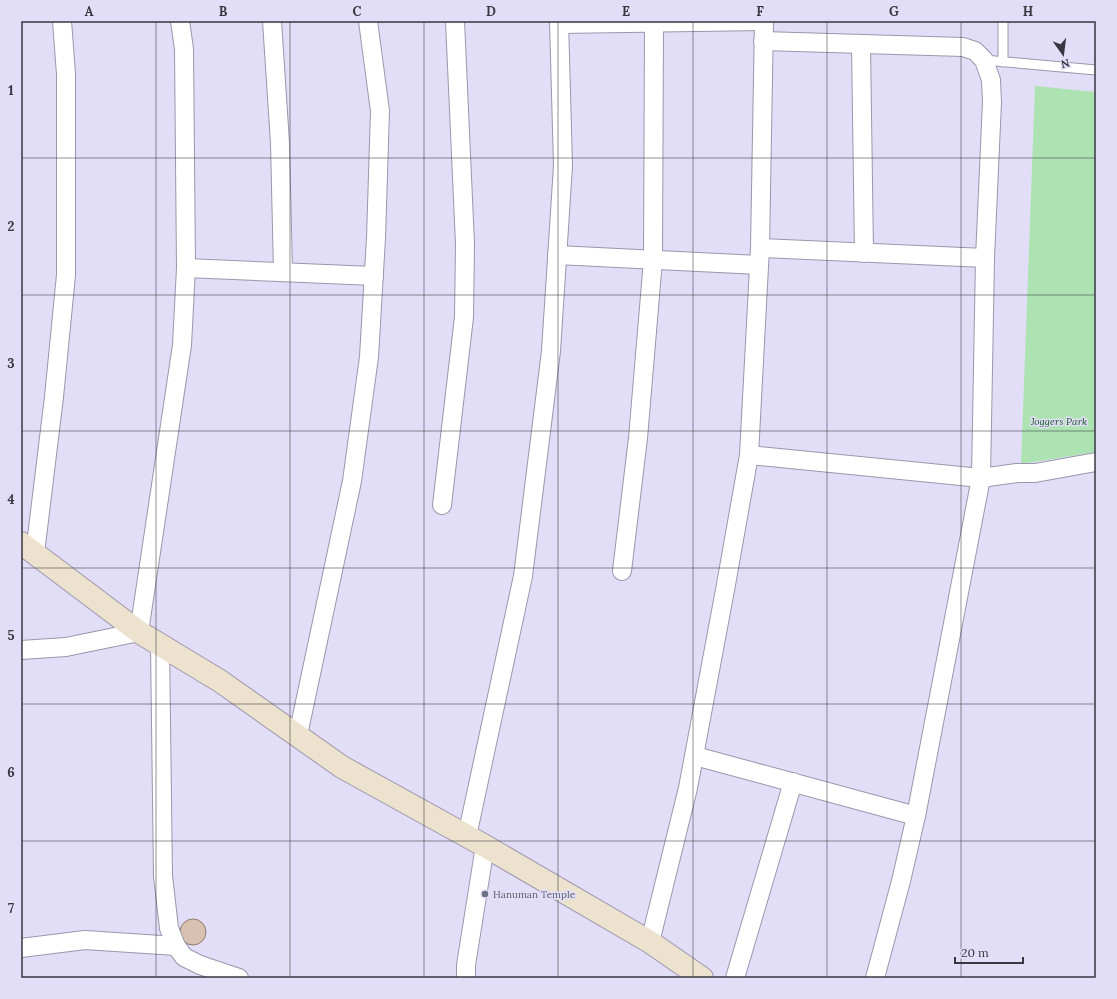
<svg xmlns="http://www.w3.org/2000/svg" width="1117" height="999" viewBox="0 0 1117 999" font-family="Lora,serif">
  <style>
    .green { fill: #ade2b2 }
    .building { fill: #d9c1b2; stroke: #8f796c }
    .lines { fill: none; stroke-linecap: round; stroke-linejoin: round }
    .service-casing { stroke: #9b96ad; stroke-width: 11 }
    .minor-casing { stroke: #9b96ad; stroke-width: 20 }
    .secondary-casing { stroke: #9b96ad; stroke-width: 24 }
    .service { stroke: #fff; stroke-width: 9 }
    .minor { stroke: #fff; stroke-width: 18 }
    .secondary { stroke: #ece2cd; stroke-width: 22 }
    .grid { fill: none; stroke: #383640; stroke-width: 1; stroke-opacity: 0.55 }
    .worship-dot { fill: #6b7280; stroke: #e3def7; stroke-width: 1.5 }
    .labels { text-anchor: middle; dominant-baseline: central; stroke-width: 3; stroke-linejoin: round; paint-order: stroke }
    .park-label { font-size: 10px; font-style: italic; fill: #125422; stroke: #e3def7 }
    .worship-label { font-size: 10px; fill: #5b616d; stroke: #e3def7; text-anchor: start }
    .neatline { fill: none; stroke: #383640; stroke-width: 1.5 }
    .grid-label { font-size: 13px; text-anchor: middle; font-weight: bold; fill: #383640 }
  </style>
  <rect width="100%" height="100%" fill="#e3def7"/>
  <polygon class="green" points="1035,86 1096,92 1096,452 1021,464"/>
  <circle class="building" cx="193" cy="932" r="13"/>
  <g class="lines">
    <g class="service-casing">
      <g id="service">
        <polyline points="1003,21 1003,62"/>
        <polyline points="984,60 1096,70"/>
      </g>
    </g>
    <g class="minor-casing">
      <g id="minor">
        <polyline points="272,21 280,143 283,272"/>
        <polyline points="559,24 764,21"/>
        <polyline points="763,41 963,47 975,51 984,60 991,80 992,102 985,258 981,478 916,816 901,881 875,978"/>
        <polyline points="861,44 864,253"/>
        <polyline points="760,248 985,258"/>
        <polyline points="557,255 759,265"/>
        <polyline points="186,268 374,276"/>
        <polyline points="749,455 981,478 1017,473 1035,473 1096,462"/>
        <polyline points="442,505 464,317 465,244 455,21"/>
        <polyline points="35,553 54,397 66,275 66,74 62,21"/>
        <polyline points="622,571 638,438 653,260 654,21"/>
        <polyline points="160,645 163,876 169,928 176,946 184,957 200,965 239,978"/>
        <polyline points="21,650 66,647 139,632 182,345 186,268 184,49 180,21"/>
        <polyline points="298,735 352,481 369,357 376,238 380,111 368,21"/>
        <polyline points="695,756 916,816"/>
        <polyline points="467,836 523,576 551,351 563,166 559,21"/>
        <polyline points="650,942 688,788 725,590 749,455 760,248 764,21"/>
        <polyline points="21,948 85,940 176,946"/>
        <polyline points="466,978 466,965 485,846"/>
        <polyline points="735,978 793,782"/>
      </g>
    </g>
    <g class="secondary-casing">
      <polyline id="secondary" points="21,543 139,632 220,681 342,767 485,846 650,942 702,978"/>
    </g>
    <use href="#service" class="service"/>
    <use href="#minor" class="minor"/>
    <use href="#secondary" class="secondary"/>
  </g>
  <path class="grid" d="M156,21V978M290,21V978M424,21V978M558,21V978M693,21V978M827,21V978M961,21V978M21,158H1096M21,295H1096M21,431H1096M21,568H1096M21,704H1096M21,841H1096"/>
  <circle class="worship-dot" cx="485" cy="894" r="4"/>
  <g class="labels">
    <g class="park-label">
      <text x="1059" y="421">Joggers Park</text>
    </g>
    <g class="worship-label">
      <text x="493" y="894">Hanuman Temple</text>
    </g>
  </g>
  <rect width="1117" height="999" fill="none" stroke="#e3def7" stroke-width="44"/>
  <g transform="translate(1063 54) rotate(166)" stroke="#e3def7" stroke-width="3" paint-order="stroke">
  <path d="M0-3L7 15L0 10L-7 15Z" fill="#383640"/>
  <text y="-6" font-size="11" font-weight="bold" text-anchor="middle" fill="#383640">N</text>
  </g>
  <path d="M955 957v6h68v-6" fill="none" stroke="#383640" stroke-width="2"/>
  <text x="961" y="957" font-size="12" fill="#383640" stroke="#e3def7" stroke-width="3" paint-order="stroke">20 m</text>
  <rect x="22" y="22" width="1073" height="955" class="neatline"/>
  <g class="grid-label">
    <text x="89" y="16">A</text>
    <text x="223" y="16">B</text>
    <text x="357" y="16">C</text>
    <text x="491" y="16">D</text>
    <text x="626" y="16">E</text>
    <text x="760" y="16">F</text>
    <text x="894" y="16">G</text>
    <text x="1028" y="16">H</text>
    <text x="11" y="95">1</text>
    <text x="11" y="231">2</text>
    <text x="11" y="368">3</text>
    <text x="11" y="504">4</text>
    <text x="11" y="640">5</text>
    <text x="11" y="777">6</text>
    <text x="11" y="913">7</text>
  </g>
</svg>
